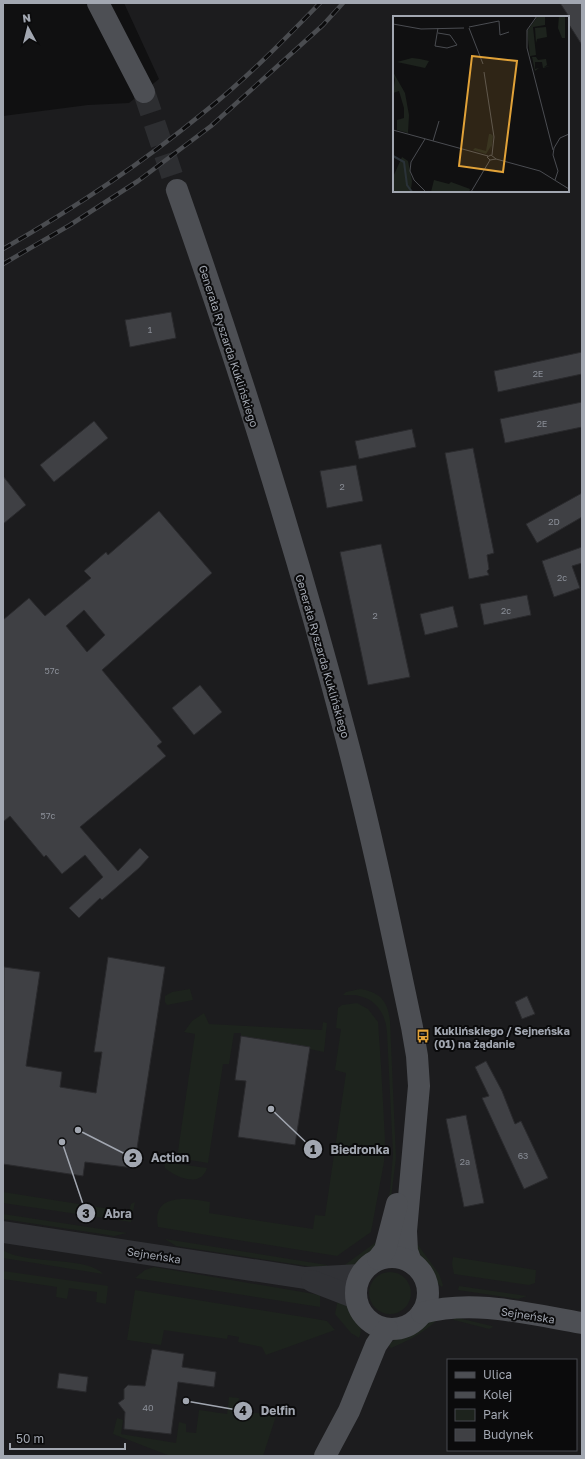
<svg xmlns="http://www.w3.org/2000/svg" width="585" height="1459" viewBox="0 0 585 1459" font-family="'Golos Text',sans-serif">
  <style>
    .built { fill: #1c1c1e; fill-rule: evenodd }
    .green { fill: #1d231d }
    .building { fill: #3f4044; stroke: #2a2a2d; fill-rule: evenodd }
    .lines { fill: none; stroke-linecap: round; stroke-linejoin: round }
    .major-tunnel { stroke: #2d2e31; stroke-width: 22; stroke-dasharray: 22 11; stroke-linecap: butt }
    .minor { stroke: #313236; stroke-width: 22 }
    .major { stroke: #4d4f54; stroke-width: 22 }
    .rail-casing { stroke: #4a4c50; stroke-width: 4.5 }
    .rail { stroke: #0b0b0c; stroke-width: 3; stroke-dasharray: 9; stroke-linecap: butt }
    .labels { text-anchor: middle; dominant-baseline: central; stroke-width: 4; stroke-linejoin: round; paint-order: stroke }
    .number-label { font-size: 9px; fill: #898d96 }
    .street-label { font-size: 11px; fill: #a2a7b1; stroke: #0b0b0c }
    .poi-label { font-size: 11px; font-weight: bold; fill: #a2a7b1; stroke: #0b0b0c; text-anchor: start }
    .inset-river { fill: none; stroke: #2a3238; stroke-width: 2 }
    .inset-road { fill: none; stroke: #4a4c51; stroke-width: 1 }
    .view { fill: #e1a238; fill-opacity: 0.15; stroke: #e1a238; stroke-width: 2 }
    .inset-edge { fill: none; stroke: #a2a7b1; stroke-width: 2 }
    .leader { fill: none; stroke: #a2a7b1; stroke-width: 1.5 }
    .callout-dot { fill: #a2a7b1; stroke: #0b0b0c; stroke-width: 1.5 }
    .mark-label { font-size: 12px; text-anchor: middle; font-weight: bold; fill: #111 }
    .callout-label { font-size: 12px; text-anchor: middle; font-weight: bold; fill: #a2a7b1; stroke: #0b0b0c; stroke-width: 4; stroke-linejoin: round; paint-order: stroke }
  </style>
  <rect width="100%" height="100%" fill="#101011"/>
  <path class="built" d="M124,3H582V1456H3V116L88,105L129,103L159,79ZM394,17H568V191H394ZM448,1360H576V1450H448Z"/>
  <g class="green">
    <polygon points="190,989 193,1000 167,1005 165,1002 165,996 172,992"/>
    <path d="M360,989C380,992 388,1001 390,1021L396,1158L389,1214L383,1224L390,1191L393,1154L387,1033C386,1016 378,1000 359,996C354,994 348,996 343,995L346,992Z"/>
    <path d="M357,1003L368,1009L378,1022L381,1065L385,1140L384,1162L371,1232L337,1256L158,1227C151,1192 189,1198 210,1202L209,1213L313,1229L315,1215L325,1216L346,1073L335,1070L341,1029L336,1028L338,1008L342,1005Z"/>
    <polygon points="204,1013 209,1024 322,1030 323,1022 327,1023 324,1052 310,1049 310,1047 241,1036 241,1033 234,1033 229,1064 223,1064 208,1163 177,1158 195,1034 184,1032 192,1021"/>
    <path d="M164,1162L207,1168C201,1188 177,1178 165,1168Z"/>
    <polygon points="3,1192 129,1212 131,1204 135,1202 131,1222 3,1203"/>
    <polygon points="3,1214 127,1233 114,1236 102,1234 3,1219"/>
    <polygon points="165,1239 327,1265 327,1269 176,1246"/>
    <path d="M379,1240C370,1258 363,1265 341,1270L346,1264Z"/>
    <path d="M413,1244L418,1245L439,1274L443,1285L442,1287C427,1276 418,1261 413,1244Z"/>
    <path d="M3,1250C24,1265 88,1256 103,1274L3,1258Z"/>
    <polygon points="453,1257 536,1270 535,1283 529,1285 454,1274 452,1264"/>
    <polygon points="154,1267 320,1295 320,1307 135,1278 145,1270"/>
    <polygon points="3,1271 108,1286 106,1304 96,1302 97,1292 69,1288 67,1299 56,1297 57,1287 3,1279"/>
    <circle cx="390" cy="1293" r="21"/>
    <polygon points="459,1286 527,1296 518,1299 458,1290"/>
    <polygon points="135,1290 316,1319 327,1321 335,1330 266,1355 262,1347 238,1342 239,1337 228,1335 227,1339 164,1330 161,1345 127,1340"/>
    <path d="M338,1299C351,1306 366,1323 359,1338L351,1333L335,1314Z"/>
    <polygon points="454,1317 492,1326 493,1327 489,1329 454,1320"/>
    <path d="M427,1319H438C425,1332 408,1341 391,1348L388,1345L399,1336Z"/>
    <polygon points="229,1397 239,1398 238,1410 276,1416 263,1456 170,1456 113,1434 117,1418 123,1420 121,1434 176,1443 179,1422 186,1424 186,1432 196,1433 199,1410 227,1414"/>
  </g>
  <g class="building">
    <polygon points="560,3 582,3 582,45 568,23 568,17 565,17 568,15"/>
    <polygon points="171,312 176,338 130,347 125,320"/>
    <polygon points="582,352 582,374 498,392 494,371"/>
    <polygon points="582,402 582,427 505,443 500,419"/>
    <polygon points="94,421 108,438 54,482 40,465"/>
    <polygon points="412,429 416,447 359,459 355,441"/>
    <polygon points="473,448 494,553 487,555 489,569 487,571 489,575 469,579 445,453"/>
    <polygon points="356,465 363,501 327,508 320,471"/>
    <polygon points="3,476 26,505 3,524"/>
    <polygon points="582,493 582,517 537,543 526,524"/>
    <path d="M159,511L212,573L102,670L162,742L157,746L166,756L80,827L118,871L140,848L149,857L139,868L102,900L100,898L79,918L69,908L103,877L85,855L62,874L46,855L44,857L10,816L3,822V620L29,598L45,616L91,578L84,571L106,552L108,555ZM84,610L105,635L87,652L66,626Z"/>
    <polygon points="381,544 410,677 368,685 340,552"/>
    <polygon points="582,547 582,563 572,566 580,588 554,597 542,561"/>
    <polygon points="527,595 531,615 484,625 480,604"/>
    <polygon points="453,606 458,627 425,635 420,614"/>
    <polygon points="200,685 222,712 194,735 172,708"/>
    <polygon points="108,957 165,967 134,1168 85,1162 83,1176 3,1164 4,967 40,972 26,1066 62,1072 60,1087 96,1093 102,1052 94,1052"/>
    <polygon points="527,996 535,1014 522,1019 515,1002"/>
    <polygon points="241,1036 310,1047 295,1145 238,1137 246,1081 235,1080"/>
    <polygon points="486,1061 502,1091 515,1124 521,1121 548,1178 524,1189 482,1098 489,1096 475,1067"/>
    <polygon points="466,1115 484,1203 464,1207 446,1119"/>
    <polygon points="152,1349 184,1354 182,1367 216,1372 214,1387 178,1382 171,1434 124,1429 125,1412 118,1403 124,1399 124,1389 128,1385 145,1386"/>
    <polygon points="59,1373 88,1377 86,1392 57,1388"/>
  </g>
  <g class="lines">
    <polyline class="major-tunnel" points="144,92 177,190"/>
    <g class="minor">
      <polyline points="3,1232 305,1278 360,1275"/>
      <polyline points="312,1281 356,1298"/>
    </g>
    <g class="major">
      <polyline points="98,3 144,92"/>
      <path d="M177,190C240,369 297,550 345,733C371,830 391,928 412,1027L417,1056L419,1086L406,1231L407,1251L411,1262"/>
      <circle cx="392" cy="1293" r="36"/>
      <polyline points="378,1259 385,1250 397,1204"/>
      <path d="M422,1313C474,1299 529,1314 582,1323"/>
      <polyline points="325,1456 349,1411 376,1345 387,1329"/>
    </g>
    <g class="rail-casing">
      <g id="rail">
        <path d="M3,249C73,209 141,164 203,113C245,80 283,41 320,3"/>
        <polyline points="3,264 70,225 138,181 211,126 323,25 343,3"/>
      </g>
    </g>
    <use href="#rail" class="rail"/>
  </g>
  <defs>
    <g id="bus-bare" transform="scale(1.08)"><path d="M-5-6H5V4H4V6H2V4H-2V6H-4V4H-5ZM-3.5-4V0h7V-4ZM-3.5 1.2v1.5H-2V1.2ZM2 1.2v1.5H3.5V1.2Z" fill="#e1a238" stroke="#0b0b0c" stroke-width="2.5" paint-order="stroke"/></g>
  </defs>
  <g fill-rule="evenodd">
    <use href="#bus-bare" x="423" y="1036"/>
  </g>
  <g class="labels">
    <g class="number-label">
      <text x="150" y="329">1</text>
      <text x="538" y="373">2E</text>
      <text x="542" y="423">2E</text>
      <text x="342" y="486">2</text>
      <text x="554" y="521">2D</text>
      <text x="562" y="577">2c</text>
      <text x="506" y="610">2c</text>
      <text x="375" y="615">2</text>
      <text x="52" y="670">57c</text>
      <text x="48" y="815">57c</text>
      <text x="523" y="1155">63</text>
      <text x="465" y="1161">2a</text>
      <text x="148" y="1407">40</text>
    </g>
    <g class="street-label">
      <text transform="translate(229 346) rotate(72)">Generała Ryszarda Kuklińskiego</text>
      <text transform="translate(323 656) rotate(74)">Generała Ryszarda Kuklińskiego</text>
      <text transform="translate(154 1255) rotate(9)">Sejneńska</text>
      <text transform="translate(528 1315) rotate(9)">Sejneńska</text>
    </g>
    <g class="poi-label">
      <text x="434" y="1030">Kuklińskiego / Sejneńska<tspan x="434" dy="13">(01) na żądanie</tspan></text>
    </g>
  </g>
  <g transform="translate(393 16)">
    <rect width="176" height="176" fill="#101011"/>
    <path d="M145,0H152V9L140,11L143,39L137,40L134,15ZM166,0H172V22H169L165,12ZM153,11L154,21L144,23L143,27L142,12ZM139,41H143L145,44L153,43L154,49L151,51L157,50L150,52L149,46H142V53L146,52L142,55ZM19,42L27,43L36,45L32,52L4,46ZM0,56L12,77L16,99L15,117L4,114V104L11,102V92L6,75L0,77L2,64ZM96,118H98L100,120L99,129L97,136L98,130L93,138L80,134L82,132L93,135ZM9,141L15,145L19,165L18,173L21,176H0V161ZM41,164L56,168L58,166L77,173L76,176H38Z" fill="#1d231d"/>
    <path class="inset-river" d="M0,140L11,146L14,169L19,176"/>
    <path class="inset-road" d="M144,0L134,14V32L160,134M0,8L28,13L71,12M76,11L106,5L107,19L116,16M76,12L90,48M45,17L57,19L64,29L54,32L42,30L45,12M91,56L101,121L99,139M0,114L95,140M32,123L18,146L17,155L21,164L33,176M40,125L46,105M103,143L98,139L94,141L97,144L103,143L147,155L176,173M162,164L165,155L160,139L161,132L167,122L176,118M78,176L97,144"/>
    <path class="view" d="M79,40L124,45L110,156L66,150Z"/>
    <rect width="176" height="176" class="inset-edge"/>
  </g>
  <path class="leader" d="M271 1109L313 1149M78 1130L133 1158M62 1142L86 1213M186 1401L243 1411"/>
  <g class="callout-dot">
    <circle cx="271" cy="1109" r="4"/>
    <circle cx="78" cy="1130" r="4"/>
    <circle cx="62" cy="1142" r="4"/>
    <circle cx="186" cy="1401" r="4"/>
    <circle cx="313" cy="1149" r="10"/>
    <circle cx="133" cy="1158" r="10"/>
    <circle cx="86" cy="1213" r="10"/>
    <circle cx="243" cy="1411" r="10"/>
  </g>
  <g class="mark-label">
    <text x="313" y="1154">1</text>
    <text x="133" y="1162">2</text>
    <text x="86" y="1218">3</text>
    <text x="243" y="1415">4</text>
  </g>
  <g class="callout-label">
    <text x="360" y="1154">Biedronka</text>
    <text x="170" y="1162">Action</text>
    <text x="118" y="1218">Abra</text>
    <text x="278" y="1415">Delfin</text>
  </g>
  <rect width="585" height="1459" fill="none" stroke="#a2a7b1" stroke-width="8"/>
  <rect x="447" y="1359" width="130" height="92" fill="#0b0b0c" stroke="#47494e"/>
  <rect x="455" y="1372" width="20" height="6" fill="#4d4f54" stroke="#47494e"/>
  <text x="483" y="1379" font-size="12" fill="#a2a7b1">Ulica</text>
  <rect x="455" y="1392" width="20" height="6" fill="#4a4c50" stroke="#47494e"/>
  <text x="483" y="1399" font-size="12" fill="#a2a7b1">Kolej</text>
  <rect x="455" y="1409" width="20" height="12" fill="#1d231d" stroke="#47494e"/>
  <text x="483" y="1419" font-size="12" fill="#a2a7b1">Park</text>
  <rect x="455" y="1429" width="20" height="12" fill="#3f4044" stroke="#47494e"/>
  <text x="483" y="1439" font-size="12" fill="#a2a7b1">Budynek</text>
  <g transform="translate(28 28) rotate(353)" stroke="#0b0b0c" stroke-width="3" paint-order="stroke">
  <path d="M0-3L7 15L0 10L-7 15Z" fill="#a2a7b1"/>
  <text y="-6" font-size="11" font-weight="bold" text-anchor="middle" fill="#a2a7b1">N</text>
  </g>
  <path d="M10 1443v6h115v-6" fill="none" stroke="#a2a7b1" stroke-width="2"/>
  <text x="16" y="1443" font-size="12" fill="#a2a7b1" stroke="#0b0b0c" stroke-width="3" paint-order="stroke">50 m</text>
</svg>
